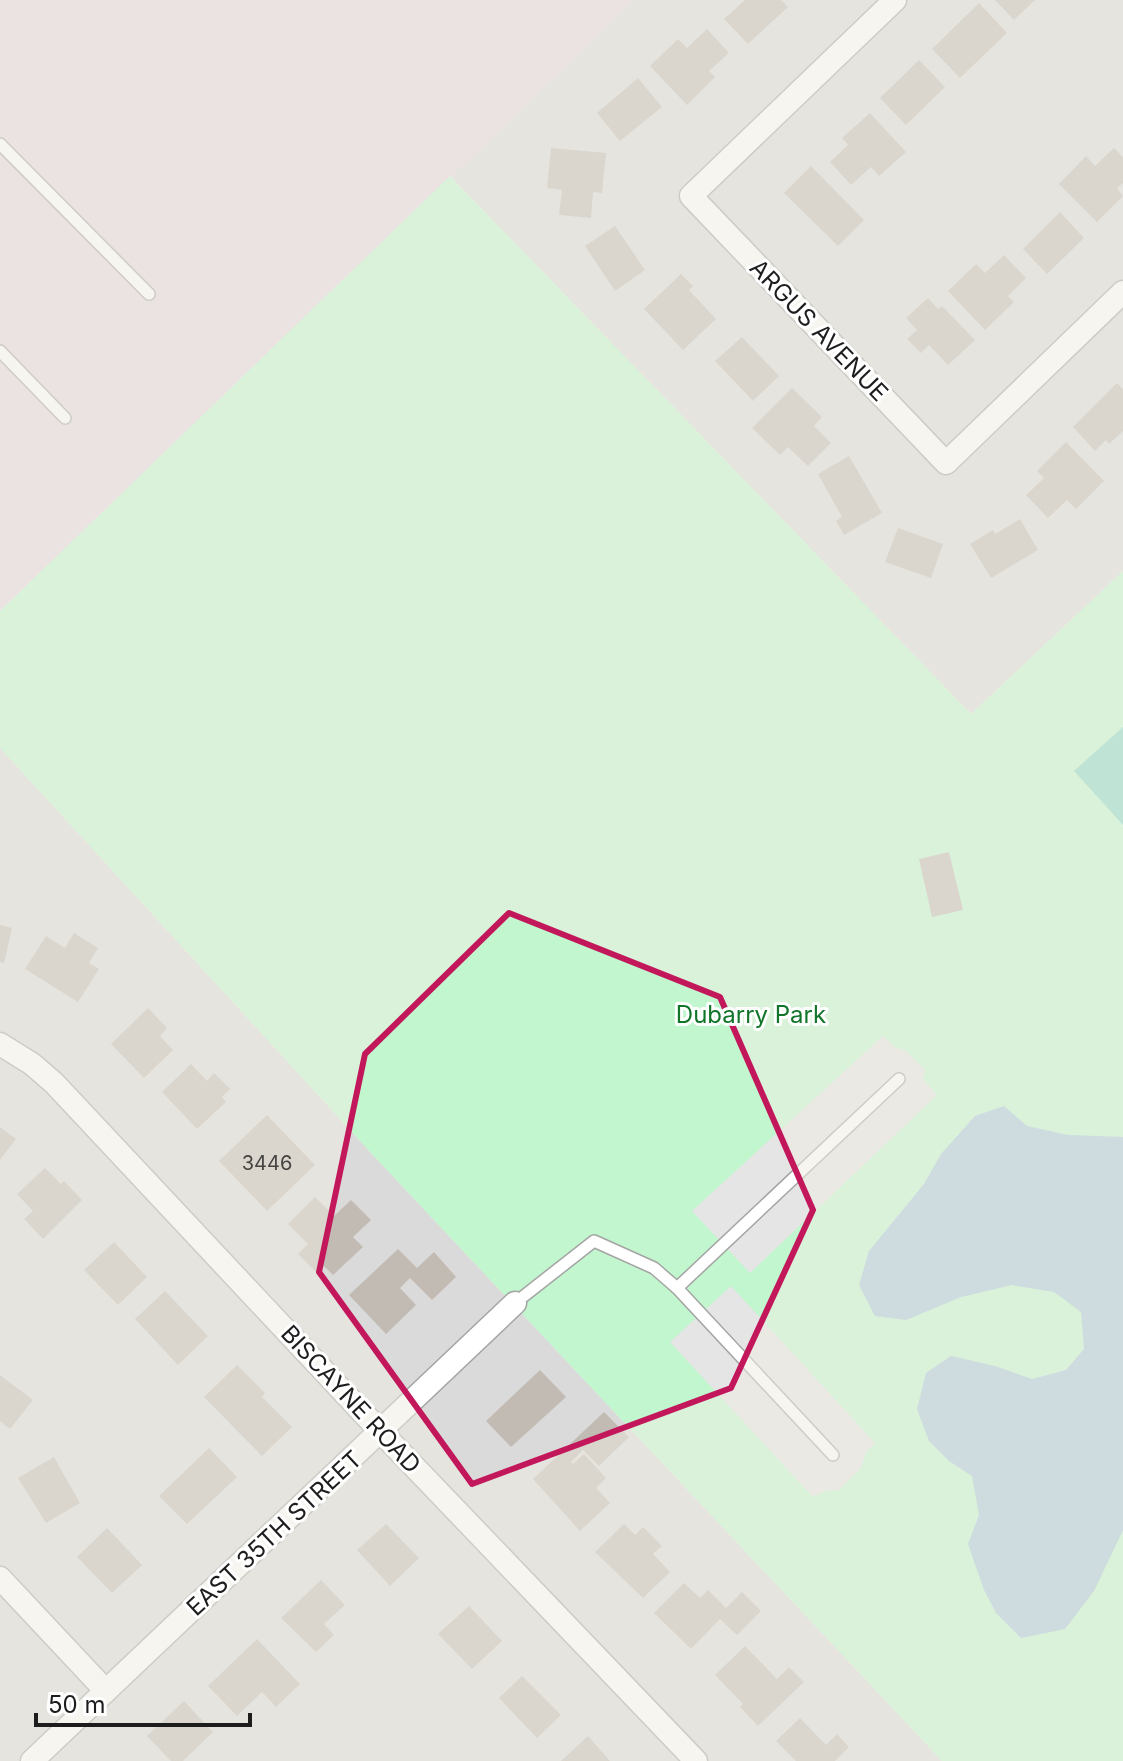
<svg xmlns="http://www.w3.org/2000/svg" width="1123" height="1761" viewBox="0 0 1123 1761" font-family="Inter,sans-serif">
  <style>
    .residential { fill: #dbdada }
    .industrial { fill: #e6d6e1 }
    .park { fill: #c2f6ce }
    .pitch { fill: #85d9c5 }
    .parking { fill: #e5e5e5 }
    .water { fill: #a6c6d9 }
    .building { fill: #c2bbb3 }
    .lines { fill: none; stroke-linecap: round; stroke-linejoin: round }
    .service-casing { stroke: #a4a4a4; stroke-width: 14 }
    .minor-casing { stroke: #a4a4a4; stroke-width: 25 }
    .service { stroke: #fff; stroke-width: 11 }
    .minor { stroke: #fff; stroke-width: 22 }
    .marked { fill: none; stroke: #c2185b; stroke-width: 6; stroke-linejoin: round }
    .labels { text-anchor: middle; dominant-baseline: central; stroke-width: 6; stroke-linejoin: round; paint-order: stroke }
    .number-label { font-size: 20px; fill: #464442 }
    .street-label { font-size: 24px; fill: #1d1d1d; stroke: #fff }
    .park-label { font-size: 24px; fill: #117529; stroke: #fff }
  </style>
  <rect width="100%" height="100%" fill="#eeece3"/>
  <g class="residential">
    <polygon points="635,0 1123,0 1123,571 971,714 450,176"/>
    <polygon points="0,748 372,1154 942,1761 0,1761"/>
  </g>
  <polygon class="industrial" points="0,0 635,0 0,611"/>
  <polygon class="park" points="450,176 971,714 1123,571 1123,1761 942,1761 372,1154 0,748 0,611"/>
  <polygon class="pitch" points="1123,727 1123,825 1074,771"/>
  <g class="parking">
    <polygon points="883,1036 896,1048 905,1050 925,1070 923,1079 937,1095 750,1273 692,1211"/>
    <polygon points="731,1286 875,1443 866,1452 861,1468 839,1490 825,1491 813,1497 670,1342"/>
  </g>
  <polygon class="water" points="1004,1106 1027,1126 1068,1135 1123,1137 1123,1530 1094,1591 1065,1629 1021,1638 996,1613 984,1590 968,1544 979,1515 972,1476 949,1461 929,1441 917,1409 926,1373 951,1356 995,1366 1032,1379 1066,1370 1084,1349 1081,1312 1054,1292 1012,1285 961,1297 906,1320 875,1316 859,1285 869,1251 924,1184 941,1154 975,1116"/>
  <g class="building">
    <polygon points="745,0 781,0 788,7 748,44 724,19"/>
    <polygon points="995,0 1035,0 1014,20"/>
    <polygon points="979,3 1007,33 960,78 932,49"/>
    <polygon points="707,29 729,53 709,71 715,77 687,105 650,66 678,39 687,48"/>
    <polygon points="919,60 945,87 906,125 880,98"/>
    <polygon points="638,78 662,107 620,141 597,113"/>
    <polygon points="870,113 906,152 879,176 871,167 851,185 830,162 848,145 842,138"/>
    <polygon points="551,148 606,153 602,193 593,192 591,218 559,215 562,190 547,188"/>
    <polygon points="1114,148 1123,157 1123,183 1117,188 1123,196 1097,222 1059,184 1086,156 1095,166"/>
    <polygon points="811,166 864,220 838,246 784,193"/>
    <polygon points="1060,212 1084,238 1047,274 1023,249"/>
    <polygon points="615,226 645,270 615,291 585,246"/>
    <polygon points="1004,255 1026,278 1008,296 1014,302 985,330 948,291 976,264 985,273"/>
    <polygon points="681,274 693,286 689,290 716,319 683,350 644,309"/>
    <polygon points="928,298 938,309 942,306 975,340 948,365 929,345 921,353 907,339 917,330 906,318"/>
    <polygon points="742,337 779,376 753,401 715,361"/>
    <polygon points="1117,383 1123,389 1123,431 1109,444 1106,440 1095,451 1073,427"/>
    <polygon points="792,388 822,417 814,426 831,443 808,466 788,447 780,455 752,428"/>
    <polygon points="1066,442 1104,481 1076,509 1067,500 1048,518 1026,495 1044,478 1037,471"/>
    <polygon points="849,456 882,513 844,535 836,521 842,517 818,474"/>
    <polygon points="1020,519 1038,550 991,578 970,544 993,530 995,534"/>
    <polygon points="898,528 943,544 931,578 885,562"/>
    <polygon points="949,852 963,910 932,917 919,859"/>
    <polygon points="0,925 12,928 4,963 0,962"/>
    <polygon points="74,933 98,948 89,963 99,969 78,1002 25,969 46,936 65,948"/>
    <polygon points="148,1008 167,1028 160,1036 173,1050 144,1078 111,1044"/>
    <polygon points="191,1064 207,1081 214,1073 230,1089 222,1097 226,1102 197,1129 162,1092"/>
    <polygon points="267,1115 315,1165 267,1211 219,1161"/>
    <polygon points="0,1127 16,1139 0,1160"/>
    <polygon points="45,1168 61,1184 64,1181 82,1200 43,1239 24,1219 33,1211 17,1194"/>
    <polygon points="315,1197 334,1216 351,1200 371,1220 353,1237 363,1247 333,1275 324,1266 317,1273 298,1254 308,1244 288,1224"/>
    <polygon points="114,1242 147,1277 118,1305 84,1270"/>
    <polygon points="398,1249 417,1268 434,1252 456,1277 432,1300 410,1278 400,1288 416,1305 386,1334 349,1295"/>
    <polygon points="165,1291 208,1336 178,1365 135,1319"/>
    <polygon points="237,1365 265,1393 262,1397 292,1427 262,1456 204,1397"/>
    <polygon points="540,1370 566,1397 511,1447 486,1421"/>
    <polygon points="0,1375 33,1400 10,1429 0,1421"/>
    <polygon points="604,1412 629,1437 599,1466 583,1450 571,1462 573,1464 584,1454 606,1478 596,1488 610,1503 580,1531 533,1479"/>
    <polygon points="209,1448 237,1477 187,1524 159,1496"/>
    <polygon points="54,1457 80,1503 46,1523 18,1478"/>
    <polygon points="386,1524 419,1558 390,1586 357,1550"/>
    <polygon points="624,1524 635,1535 643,1527 662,1546 653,1554 670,1572 643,1598 595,1552"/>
    <polygon points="107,1528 142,1565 112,1593 77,1557"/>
    <polygon points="321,1580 345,1605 324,1624 334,1635 316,1652 281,1618"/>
    <polygon points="684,1583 700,1598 708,1590 726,1608 742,1592 761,1611 737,1635 720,1619 691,1649 654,1613"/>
    <polygon points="469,1606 502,1641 472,1669 438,1634"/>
    <polygon points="257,1639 300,1684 276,1707 262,1692 237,1716 208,1686"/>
    <polygon points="745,1646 777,1679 789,1667 804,1682 758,1726 740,1707 743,1704 715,1675"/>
    <polygon points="522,1676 561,1715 537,1738 499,1698"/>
    <polygon points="184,1701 213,1732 183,1761 171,1761 147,1736"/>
    <polygon points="800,1718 826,1745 837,1734 849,1747 835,1761 796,1761 776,1741"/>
    <polygon points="588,1736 610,1761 561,1761"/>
  </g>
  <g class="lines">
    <g class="service-casing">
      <g id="service">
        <polyline points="0,144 149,294"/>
        <polyline points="0,351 65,418"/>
        <polyline points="677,1288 899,1079"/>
        <polyline points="515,1303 594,1241 654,1268 677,1288 833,1455"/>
      </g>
    </g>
    <g class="minor-casing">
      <g id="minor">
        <polyline points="895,0 691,196 946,463 1123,292"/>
        <polyline points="0,1044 32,1064 54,1083 381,1432 696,1761"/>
        <polyline points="0,1578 106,1691"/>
        <polyline points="32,1761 515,1303"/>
      </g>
    </g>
    <use href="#service" class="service"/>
    <use href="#minor" class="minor"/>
  </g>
  <path d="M0 0H1123V1761H0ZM509,913L720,997L813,1210L731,1388L472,1484L319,1272L365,1054Z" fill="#eeece3" fill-opacity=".55" fill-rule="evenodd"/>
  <path class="marked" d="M509,913L720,997L813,1210L731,1388L472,1484L319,1272L365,1054Z"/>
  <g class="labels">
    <g class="number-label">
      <text x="267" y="1163">3446</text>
    </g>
    <g class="street-label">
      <text transform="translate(819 330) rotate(46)">ARGUS AVENUE</text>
      <text transform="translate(351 1399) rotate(47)">BISCAYNE ROAD</text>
      <text transform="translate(274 1533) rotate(-43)">EAST 35TH STREET</text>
    </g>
    <g class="park-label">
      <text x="751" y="1014">Dubarry Park</text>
    </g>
  </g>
  <path d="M36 1713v12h214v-12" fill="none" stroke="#1d1d1d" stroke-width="4"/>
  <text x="48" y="1713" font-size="24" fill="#1d1d1d" stroke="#ffffff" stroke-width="6" paint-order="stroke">50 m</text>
</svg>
